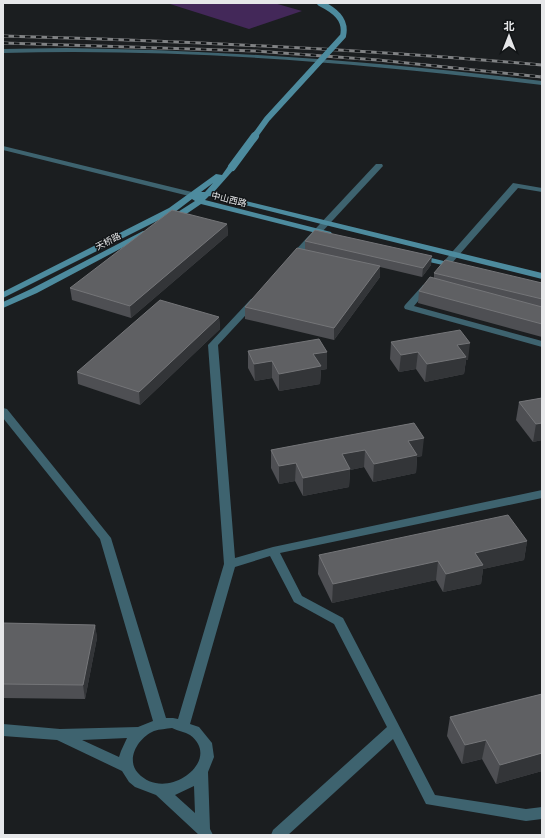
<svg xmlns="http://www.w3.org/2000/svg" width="545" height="838" viewBox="0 0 545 838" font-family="Commissioner,'Noto Sans SC',sans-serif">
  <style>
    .green { fill: #432859 }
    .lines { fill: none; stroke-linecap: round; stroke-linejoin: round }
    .minor { fill: #3e636f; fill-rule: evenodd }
    .tertiary { fill: #3e636f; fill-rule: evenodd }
    .secondary { fill: #4d8b9e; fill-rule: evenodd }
    .rail-casing { stroke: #808284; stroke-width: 3 }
    .rail { stroke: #121517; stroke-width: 2; stroke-dasharray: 5.5; stroke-linecap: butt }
    .secondary-bridge-far1 { stroke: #4d8b9e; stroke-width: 6 }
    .secondary-bridge { stroke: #4d8b9e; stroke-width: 8 }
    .wall { fill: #4e4f53 }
    .shaded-wall { fill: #333538 }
    .building { fill: #5f6063; stroke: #747578 }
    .labels { text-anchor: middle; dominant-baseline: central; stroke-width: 3; stroke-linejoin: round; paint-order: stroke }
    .far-street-label { font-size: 9px; fill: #e6e7e9; stroke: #121517 }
  </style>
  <rect width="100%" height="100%" fill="#1b1e20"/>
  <polygon class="green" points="173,3 274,3 302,11 249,29 170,4"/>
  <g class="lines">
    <g class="minor">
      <path d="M66,48C225,50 384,62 542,81V85C364,63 183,48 3,53V49Z"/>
      <polygon points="376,164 382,164 383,166 296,260 290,260 290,256"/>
      <polygon points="513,183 542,188 542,192 518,188 444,272 438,272 437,270 438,268"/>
      <polygon points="426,284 430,287 414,306 542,341 542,347 405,309 404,307 405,305 423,285"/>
      <path d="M254,298L257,299L258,301L257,303L218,345L235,558L273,547L542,490V498L280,553L302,596L343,618L435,795L526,809L542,807V819L526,821L426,804L393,739L288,835H271L273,830L387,727L334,624L294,602L270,556L235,567L190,724L199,727L212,743L214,757L208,772L210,829L213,835H199L156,795L135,787L129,782L122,771L57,740L3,736V724L60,729L138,727L153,721L100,539L3,418V408L7,409L111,538L166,718H173L178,719L224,564L208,345L251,299ZM172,728C178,731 185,732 190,735C224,760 166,804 138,773C125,759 139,737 154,731C160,729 166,729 172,728ZM127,738L121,751L119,757L82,740ZM194,786L195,813L175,795Z"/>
    </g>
    <polygon class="tertiary" points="3,146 196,193 197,195 193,197 3,150"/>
    <g class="secondary">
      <path d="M229,165H232L236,167L213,193L542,273V279L209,196L205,200L331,232L332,234L328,236L201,204L176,221H170V217L195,201L192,199L175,212L3,298V292L169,208L216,174L222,175ZM213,183L205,192H201Z"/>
      <polygon points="143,231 146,231 150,233 37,293 3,308 3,302 31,289"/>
      <polygon points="416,255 419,255 456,264 460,266 456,268 416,259"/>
    </g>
    <g class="rail-casing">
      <g id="rail">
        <path d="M3,36C183,41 363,49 542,65"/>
        <polyline points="3,43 255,51 378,60 542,77"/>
      </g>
    </g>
    <use href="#rail" class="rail"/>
    <path class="secondary-bridge-far1" d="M254,137L267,119L343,36C347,19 334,10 320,3"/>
    <polyline class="secondary-bridge" points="232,167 255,136"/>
  </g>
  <g class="wall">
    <polygon points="227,224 228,235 131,318 72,300 70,288"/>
    <polygon points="305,241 431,265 422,277 380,267 380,277 334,340 245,319 245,307 305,249"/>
    <polygon points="434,273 542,283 542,337 418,303 419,291 434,278"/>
    <polygon points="219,317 220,329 140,405 78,384 77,372"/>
    <polygon points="391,342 468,360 466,360 464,374 425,382 416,369 399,372 390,359"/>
    <polygon points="248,351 327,352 327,369 321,370 320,384 279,391 272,378 255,381 248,368"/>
    <polygon points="542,398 542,440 533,442 516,420 519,402"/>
    <polygon points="414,423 422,456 417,457 416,473 373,482 364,467 350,470 349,487 303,496 295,481 279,484 271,468 271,450"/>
    <polygon points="527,541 524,560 483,569 481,584 443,592 436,580 332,603 318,574 319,555"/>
    <polygon points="3,623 95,625 97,638 85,699 3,698"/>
    <polygon points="542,694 542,771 496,784 482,759 462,764 447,736 450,717"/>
  </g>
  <g class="shaded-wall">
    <polygon points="227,224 228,235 131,318 130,306"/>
    <polygon points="432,256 431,265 422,277 423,268"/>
    <polygon points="380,266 380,277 334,340 334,328"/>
    <polygon points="219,317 220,329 140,405 139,392"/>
    <polygon points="470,343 468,360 466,360 464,374 425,382 427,364 457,345"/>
    <polygon points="327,352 327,369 321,370 320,384 279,391 279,374 313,354"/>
    <polygon points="418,352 416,369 399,372 401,355"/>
    <polygon points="272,361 272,378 255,381 254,364"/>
    <polygon points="542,423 542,440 533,442 536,424"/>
    <polygon points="424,438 422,456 417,457 416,473 373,482 374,464 408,441"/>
    <polygon points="365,450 364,467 350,470 349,487 303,496 303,478 342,454"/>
    <polygon points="296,463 295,481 279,484 279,466"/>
    <polygon points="527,541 524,560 483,569 481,584 443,592 446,574 475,553"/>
    <polygon points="438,561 436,580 332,603 333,584"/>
    <polygon points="95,625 97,638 85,699 83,685"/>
    <polygon points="486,740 482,759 462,764 465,745"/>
    <polygon points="542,753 542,771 496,784 500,765"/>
  </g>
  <g class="building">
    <polygon points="172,210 227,224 130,306 70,288"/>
    <polygon points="315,230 432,256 423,268 305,241"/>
    <polygon points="297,248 380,266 334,328 245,307"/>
    <polygon points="445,260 542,283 542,299 434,273"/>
    <polygon points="430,277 542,307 542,324 419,291"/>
    <polygon points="160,300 219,317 139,392 77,372"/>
    <polygon points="460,330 470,343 457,345 466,357 427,364 418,352 401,355 391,342"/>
    <polygon points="319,339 327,352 313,354 321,366 279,374 272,361 254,364 248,351"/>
    <polygon points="542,398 542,423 536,424 519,402"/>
    <polygon points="414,423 424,438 408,441 417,455 374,464 365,450 342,454 350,469 303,478 296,463 279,466 271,450"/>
    <polygon points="508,515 527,541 475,553 483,565 446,574 438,561 333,584 319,555"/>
    <polygon points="3,623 95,625 83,685 3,684"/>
    <polygon points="542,694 542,753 500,765 486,740 465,745 450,717"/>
  </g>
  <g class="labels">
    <g class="far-street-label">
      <text transform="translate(229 199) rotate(14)">中山西路</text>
      <text transform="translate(108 241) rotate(-27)">天桥路</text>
    </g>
  </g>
  <rect width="545" height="838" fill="none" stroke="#e6e7e9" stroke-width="8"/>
  <g transform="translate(509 36)" stroke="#121517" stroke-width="3" paint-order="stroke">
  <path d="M0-3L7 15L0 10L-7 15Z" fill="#e6e7e9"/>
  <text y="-6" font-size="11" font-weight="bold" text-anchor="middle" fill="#e6e7e9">北</text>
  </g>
</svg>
